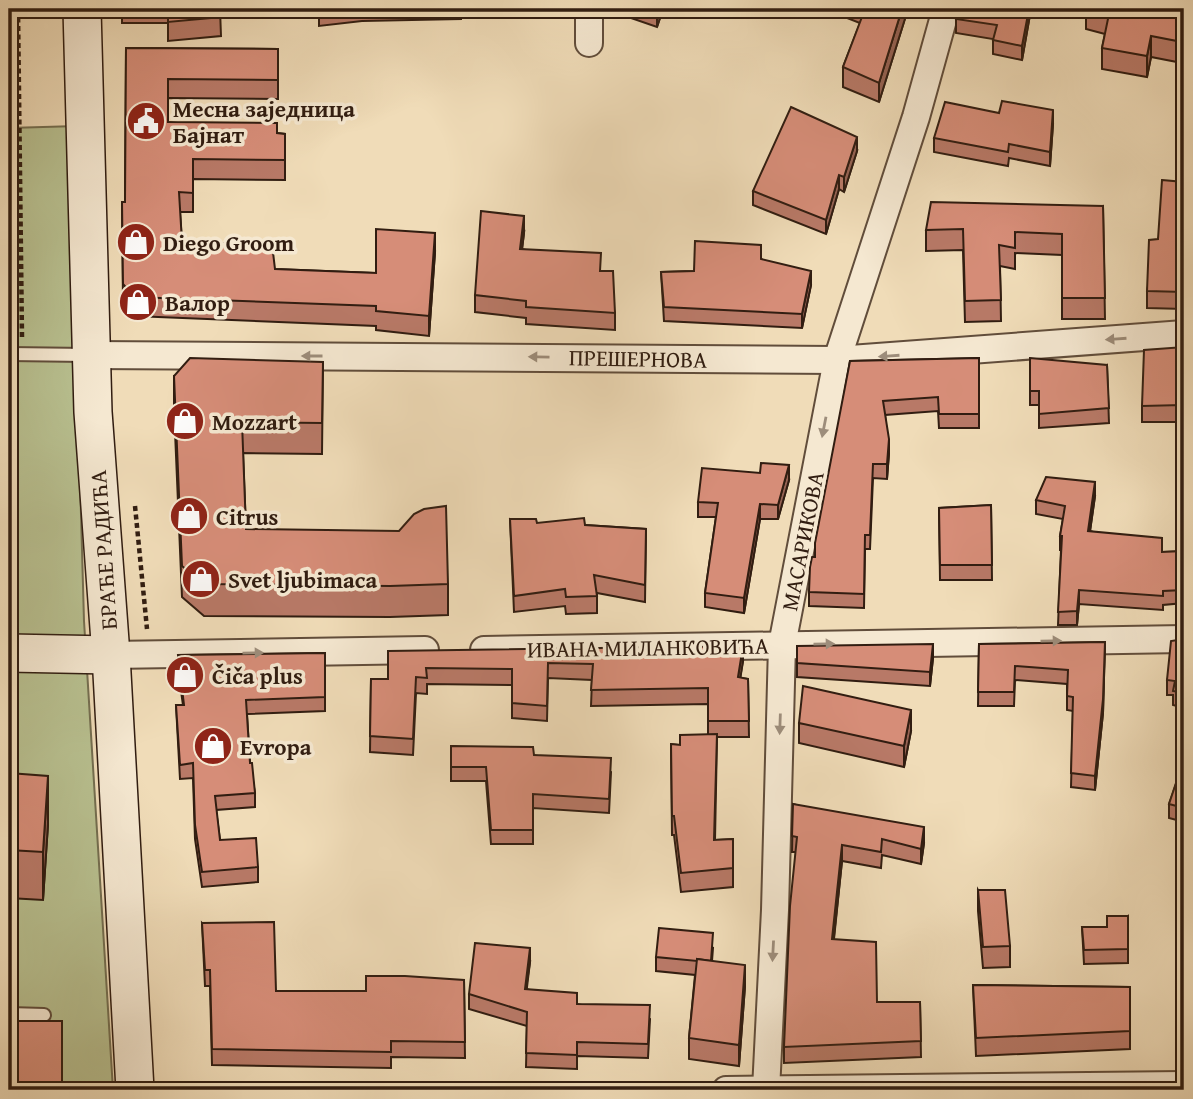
<svg xmlns="http://www.w3.org/2000/svg" width="1193" height="1099" viewBox="0 0 1193 1099" font-family="'Gentium Book Plus',serif">
  <style>
    .green { fill: #b8c090; stroke: #746e50; stroke-width: 2 }
    .lines { fill: none; stroke-linecap: round; stroke-linejoin: round }
    .lane-casing { stroke: #614d3b; stroke-width: 16 }
    .street-casing { stroke: #614d3b; stroke-width: 30 }
    .secondary-casing { stroke: #311d11; stroke-width: 40 }
    .path { stroke: #311d11; stroke-width: 4.5; stroke-dasharray: 5 3.5; stroke-linecap: butt }
    .lane { stroke: #f5e8d1; stroke-width: 12 }
    .street { stroke: #f5e8d1; stroke-width: 26 }
    .secondary { stroke: #f5e8d1; stroke-width: 37 }
    .wall { fill: #b87967; stroke: #311d11; stroke-width: 2 }
    .shaded-wall { fill: #966354; stroke: #311d11; stroke-width: 2 }
    .building { fill: #d68d78; stroke: #311d11; stroke-width: 2 }
    .oneway { fill: #9d8d7b }
    .labels { text-anchor: middle; dominant-baseline: central; stroke-width: 7; stroke-linejoin: round; paint-order: stroke }
    .poi-label { font-size: 23px; font-weight: bold; fill: #311d11; stroke: #f5e8d1; text-anchor: start }
    .street-label { font-size: 23px; fill: #311d11; stroke: #f5e8d1 }
  </style>
  <rect width="100%" height="100%" fill="#f0dcb8"/>
  <filter id="stains"><feTurbulence type="fractalNoise" baseFrequency=".00286" numOctaves="4"/><feColorMatrix values="0 0 0 0 .2 0 0 0 0 .09 0 0 0 0 .02 0 0 0 .5 -.17"/></filter>
  <radialGradient id="worn" r=".72"><stop offset=".6" stop-color="#630" stop-opacity="0"/><stop offset="1" stop-color="#630" stop-opacity=".3"/></radialGradient>
  <polygon class="green" points="77,126 76,337 84,621 113,1090 9,1090 9,128"/>
  <g class="lines">
    <g class="lane-casing">
      <g id="lane">
        <polyline points="9,354 87,355"/>
        <polyline points="9,1014 44,1015"/>
      </g>
    </g>
    <g class="street-casing">
      <g id="street">
        <polyline points="589,9 589,43"/>
        <polyline points="91,355 837,360 1184,334"/>
        <polyline points="484,650 1184,639"/>
        <polyline points="111,655 425,650"/>
        <polyline points="726,1090 1184,1085"/>
        <polyline points="766,1090 775,910 782,645 837,360 916,117 946,9"/>
      </g>
    </g>
    <g class="secondary-casing">
      <g id="secondary">
        <polyline points="82,9 93,412 111,655 135,1090"/>
        <polyline points="9,653 111,655"/>
      </g>
    </g>
    <g class="path">
      <polyline points="18,9 22,337"/>
      <polyline points="135,506 147,629"/>
    </g>
    <use href="#lane" class="lane"/>
    <use href="#street" class="street"/>
    <use href="#secondary" class="secondary"/>
  </g>
  <g class="wall">
    <polygon points="122,9 220,9 221,36 168,41 168,23 122,23"/>
    <polygon points="222,9 279,9 279,10"/>
    <polygon points="319,9 461,9 461,19 362,21 319,26"/>
    <polygon points="605,9 663,9 657,27"/>
    <polygon points="837,9 908,9 879,102 843,87 843,67 860,23 837,14"/>
    <polygon points="1031,9 1022,60 993,54 993,39 956,33 956,19"/>
    <polygon points="1086,9 1184,9 1177,62 1151,57 1147,77 1102,69 1102,48 1105,34 1086,29"/>
    <polygon points="126,48 278,49 278,99 168,98 168,122 285,134 285,180 193,179 193,212 180,212 182,242 275,269 376,273 435,252 429,336 376,330 376,326 134,316 123,303 122,202 125,202"/>
    <polygon points="1053,124 1050,166 1009,158 1008,166 934,152 934,138"/>
    <polygon points="857,151 844,192 839,189 826,234 753,205 753,191"/>
    <polygon points="1184,182 1184,309 1147,308 1147,291 1158,239"/>
    <polygon points="1103,206 1105,319 1062,319 1062,255 1015,253 1015,269 1000,266 1001,321 965,322 963,250 926,251 926,230"/>
    <polygon points="524,233 522,249 601,271 615,313 615,330 526,324 526,318 475,312 475,295"/>
    <polygon points="761,259 811,285 802,328 664,321 661,272 694,271"/>
    <polygon points="1184,347 1184,434 1183,434 1182,422 1142,422 1142,406"/>
    <polygon points="979,358 979,428 939,428 938,411 885,415 889,453 887,479 873,478 870,549 865,549 864,608 809,606 809,592 850,361"/>
    <polygon points="323,362 322,454 243,453 246,529 448,584 448,615 390,617 204,616 182,597 174,408 174,376"/>
    <polygon points="1107,365 1109,423 1039,428 1039,405 1030,405 1030,391"/>
    <polygon points="789,480 778,519 760,519 744,613 705,607 705,593 716,517 698,517 698,502"/>
    <polygon points="1095,496 1090,531 1162,552 1184,551 1184,603 1163,605 1163,610 1079,604 1077,625 1058,625 1061,550 1060,550 1060,536 1063,519 1036,514 1036,500"/>
    <polygon points="991,505 992,580 940,580 939,508"/>
    <polygon points="510,519 537,523 585,525 646,529 645,602 597,593 597,613 566,614 565,606 514,612"/>
    <polygon points="1184,639 1184,708 1173,705 1173,695 1167,695 1167,680"/>
    <polygon points="1105,642 1103,713 1095,790 1071,787 1073,711 1067,710 1067,684 1015,680 1014,706 978,706 979,644"/>
    <polygon points="797,646 933,658 930,686 797,677"/>
    <polygon points="388,651 743,661 740,678 748,679 749,737 717,737 715,840 733,839 733,887 681,892 674,835 672,835 671,744 680,745 708,735 708,704 591,706 592,680 548,678 547,721 512,718 512,685 427,684 427,694 416,693 413,755 370,752 371,679 388,679"/>
    <polygon points="325,653 325,711 247,714 250,763 255,793 255,807 216,810 220,840 258,867 258,882 202,887 195,839 193,778 180,779 176,705 183,705 178,670 178,655"/>
    <polygon points="799,723 911,731 904,767 799,743"/>
    <polygon points="1184,735 1184,822 1169,818 1169,804 1184,761 1180,760 1180,746"/>
    <polygon points="451,746 534,755 611,772 609,813 533,808 533,844 491,844 486,781 451,781"/>
    <polygon points="9,773 48,824 43,900 9,898"/>
    <polygon points="793,804 924,843 921,864 882,855 881,868 842,861 834,939 877,1002 920,1002 921,1057 784,1063 784,1047 796,852 792,852"/>
    <polygon points="978,890 1010,946 1010,967 983,968 978,911"/>
    <polygon points="1128,916 1128,963 1084,964 1082,927 1107,927"/>
    <polygon points="202,923 276,991 366,991 464,980 465,1058 391,1057 391,1068 212,1065 210,986 205,986"/>
    <polygon points="713,948 712,961 745,986 739,1066 689,1059 689,1038 695,975 656,971 656,957"/>
    <polygon points="530,962 526,989 577,1004 650,1019 648,1058 577,1056 577,1069 526,1067 527,1026 469,1009 469,994"/>
    <polygon points="973,985 1130,987 1130,1049 976,1056"/>
  </g>
  <g class="shaded-wall">
    <polygon points="657,9 663,9 657,27"/>
    <polygon points="902,9 908,9 879,102 879,83"/>
    <polygon points="1029,9 1031,9 1022,60 1022,46"/>
    <polygon points="1184,9 1184,29 1177,62 1177,41"/>
    <polygon points="1151,36 1151,57 1147,77 1147,56"/>
    <polygon points="1053,110 1053,124 1050,166 1050,152"/>
    <polygon points="857,137 857,151 844,192 844,177"/>
    <polygon points="839,175 839,189 826,234 826,220"/>
    <polygon points="524,216 524,233 520,266 520,249"/>
    <polygon points="435,233 435,252 429,336 429,316"/>
    <polygon points="811,271 811,285 802,328 802,314"/>
    <polygon points="889,439 889,453 887,479 887,464"/>
    <polygon points="789,465 789,480 778,519 778,505"/>
    <polygon points="1095,482 1095,496 1088,545 1088,531"/>
    <polygon points="760,504 760,519 744,613 744,598"/>
    <polygon points="1079,590 1079,604 1077,625 1077,611"/>
    <polygon points="1105,642 1103,713 1095,790 1095,776"/>
    <polygon points="933,644 933,658 930,686 930,672"/>
    <polygon points="743,646 743,661 738,693 738,677"/>
    <polygon points="911,710 911,731 904,767 904,746"/>
    <polygon points="48,776 48,824 43,900 43,852"/>
    <polygon points="924,827 924,843 921,864 921,849"/>
    <polygon points="842,845 842,861 832,955 832,939"/>
    <polygon points="530,948 530,962 525,1004 525,989"/>
    <polygon points="745,965 745,986 739,1066 739,1045"/>
  </g>
  <g class="building">
    <polygon points="168,9 220,9 221,17 168,22"/>
    <polygon points="865,9 902,9 879,83 843,67"/>
    <polygon points="958,9 1029,9 1022,46 993,40 997,25 956,19"/>
    <polygon points="1090,9 1184,9 1177,41 1151,36 1147,56 1102,48 1109,14"/>
    <polygon points="126,48 278,49 278,80 168,79 168,122 277,123 277,133 285,134 285,160 193,159 193,193 179,192 182,242 272,244 275,269 376,273 376,229 435,233 429,316 376,311 376,306 134,297 123,284 122,202 125,202"/>
    <polygon points="1002,101 1053,110 1050,152 1009,144 1008,152 934,138 945,102 999,113"/>
    <polygon points="791,107 857,137 844,177 839,175 826,220 753,191"/>
    <polygon points="1162,180 1184,182 1184,292 1147,291 1149,240 1158,239"/>
    <polygon points="931,202 1103,206 1105,298 1062,298 1062,234 1015,232 1015,248 999,245 1001,300 965,301 963,229 926,230"/>
    <polygon points="481,211 524,216 520,249 601,253 600,271 613,271 615,313 526,307 526,301 475,295"/>
    <polygon points="695,241 761,245 761,259 811,271 802,314 664,307 661,272 694,271"/>
    <polygon points="1184,347 1184,418 1183,418 1182,405 1142,406 1144,350"/>
    <polygon points="190,358 323,362 322,423 242,422 246,529 399,531 414,514 424,509 446,506 448,584 390,586 204,584 182,566 174,376"/>
    <polygon points="979,358 979,414 939,414 938,397 883,401 889,439 887,464 873,464 870,535 865,535 864,594 809,592 810,567 812,557 815,557 815,543 850,361"/>
    <polygon points="1030,358 1107,365 1109,408 1039,414 1039,391 1030,391"/>
    <polygon points="761,463 789,465 778,505 760,504 744,598 705,593 718,503 698,502 702,468 760,473"/>
    <polygon points="1046,477 1095,482 1088,531 1162,538 1162,552 1184,551 1184,590 1163,591 1163,596 1079,590 1077,611 1058,612 1062,536 1060,536 1065,506 1036,500"/>
    <polygon points="991,505 992,565 940,565 939,508"/>
    <polygon points="584,518 585,525 646,529 645,585 594,575 597,596 566,597 565,589 514,596 510,519 536,519 537,523"/>
    <polygon points="1184,639 1184,693 1173,691 1175,681 1167,680 1171,641"/>
    <polygon points="1105,642 1103,699 1095,776 1071,773 1073,697 1067,696 1068,670 1015,666 1014,692 978,692 979,644"/>
    <polygon points="933,644 930,672 797,663 797,646"/>
    <polygon points="743,646 738,677 748,679 749,721 708,721 708,688 591,690 593,664 548,663 547,706 512,703 512,669 426,668 427,678 416,677 413,739 370,736 371,679 388,679 388,651"/>
    <polygon points="325,653 325,697 246,700 250,763 252,763 255,793 215,796 220,840 256,838 258,867 202,872 195,825 193,763 180,765 176,705 184,705 178,655"/>
    <polygon points="803,686 911,710 904,746 799,723"/>
    <polygon points="717,734 714,840 733,839 733,868 681,873 674,816 672,816 671,744 680,745 680,735"/>
    <polygon points="1184,735 1184,747 1180,746"/>
    <polygon points="451,746 533,747 534,755 611,758 609,799 533,794 533,830 491,830 486,767 451,767"/>
    <polygon points="1184,759 1184,808 1169,804"/>
    <polygon points="9,773 48,776 43,852 9,850"/>
    <polygon points="793,804 924,827 921,849 882,839 881,852 842,845 832,939 876,942 877,1002 920,1002 921,1041 784,1047 790,906 797,837 792,836"/>
    <polygon points="978,890 1005,890 1010,946 983,947"/>
    <polygon points="1107,916 1128,916 1128,949 1084,950 1082,927 1107,927"/>
    <polygon points="274,922 276,991 366,991 366,976 405,976 464,980 465,1042 391,1041 391,1052 212,1049 210,970 205,970 202,923"/>
    <polygon points="659,928 713,933 711,961 697,959 697,961 656,957"/>
    <polygon points="475,943 530,948 525,989 577,993 577,1004 650,1005 648,1044 577,1042 577,1055 526,1053 527,1012 469,994"/>
    <polygon points="697,959 745,965 739,1045 689,1038"/>
    <polygon points="973,985 1130,987 1130,1031 976,1038"/>
    <rect x="9" y="1021" width="53" height="69"/>
    <polygon points="1136,1082 1136,1090 1027,1090 1047,1083"/>
    <polygon points="981,1089 981,1090 910,1090"/>
  </g>
  <defs><path id="oneway-solid" d="M-6-.8H1V-3.2L6.5 0L1 3.2V.8H-6Z" transform="scale(1.75)"/></defs>
  <g class="oneway">
    <use href="#oneway-solid" transform="translate(1116 339) rotate(176)"/>
    <use href="#oneway-solid" transform="translate(312 356) rotate(-180)"/>
    <use href="#oneway-solid" transform="translate(889 356) rotate(176)"/>
    <use href="#oneway-solid" transform="translate(539 357) rotate(-179)"/>
    <use href="#oneway-solid" transform="translate(824 427) rotate(101)"/>
    <use href="#oneway-solid" transform="translate(1051 641) rotate(-1)"/>
    <use href="#oneway-solid" transform="translate(824 644) rotate(-1)"/>
    <use href="#oneway-solid" transform="translate(253 653) rotate(-1)"/>
    <use href="#oneway-solid" transform="translate(780 724) rotate(92)"/>
    <use href="#oneway-solid" transform="translate(773 951) rotate(93)"/>
  </g>
  <defs>
    <g id="civic-disc" transform="scale(2.0125)"><circle r="9.5" fill="#8f2418" stroke="#f5e8d1"/><path d="M-.6-6.5H3V-4.5H.6V-3L4-1V1h2V6H-6V1h2V-1L-.6-3ZM-1.2 2.5V6h2.4V2.5Z" fill="#fff"/></g>
    <g id="shop-disc" transform="scale(2.0125)"><circle r="9.5" fill="#8f2418" stroke="#f5e8d1"/><path d="M-5-2.5h2.3a2.7 3.5 0 0 1 5.4 0H5L5.5 6h-11ZM-1.5-2.5h3a1.5 2.3 0 0 0-3 0Z" fill="#fff"/></g>
  </defs>
  <g fill-rule="evenodd">
    <use href="#civic-disc" x="146" y="121"/>
    <use href="#shop-disc" x="136" y="242"/>
    <use href="#shop-disc" x="138" y="302"/>
    <use href="#shop-disc" x="185" y="421"/>
    <use href="#shop-disc" x="189" y="516"/>
    <use href="#shop-disc" x="201" y="579"/>
    <use href="#shop-disc" x="185" y="675"/>
    <use href="#shop-disc" x="213" y="746"/>
  </g>
  <g class="labels">
    <g class="poi-label">
      <text x="173" y="108">Месна заједница<tspan x="173" dy="26">Бајнат</tspan></text>
      <text x="163" y="242">Diego Groom</text>
      <text x="165" y="302">Валор</text>
      <text x="212" y="421">Mozzart</text>
      <text x="216" y="516">Citrus</text>
      <text x="228" y="579">Svet ljubimaca</text>
      <text x="212" y="675">Čiča plus</text>
      <text x="240" y="746">Evropa</text>
    </g>
    <g class="street-label">
      <text transform="translate(638 358) rotate(1)">ПРЕШЕРНОВА</text>
      <text transform="translate(802 541) rotate(-79)">МАСАРИКОВА</text>
      <text transform="translate(103 550) rotate(-94)">БРАЋЕ РАДИЋА</text>
      <text transform="translate(648 647) rotate(-1)">ИВАНА МИЛАНКОВИЋА</text>
    </g>
  </g>
  <rect width="1193" height="1099" fill="none" stroke="#f0dcb8" stroke-width="35"/>
  <rect x="10" y="10" width="1172" height="1078" fill="none" stroke="#311d11" stroke-width="3.5"/>
  <rect x="18" y="18" width="1158" height="1064" fill="none" stroke="#311d11" stroke-width="2"/>
  <rect width="100%" height="100%" filter="url(#stains)"/>
  <rect width="100%" height="100%" fill="url(#worn)"/>
</svg>
